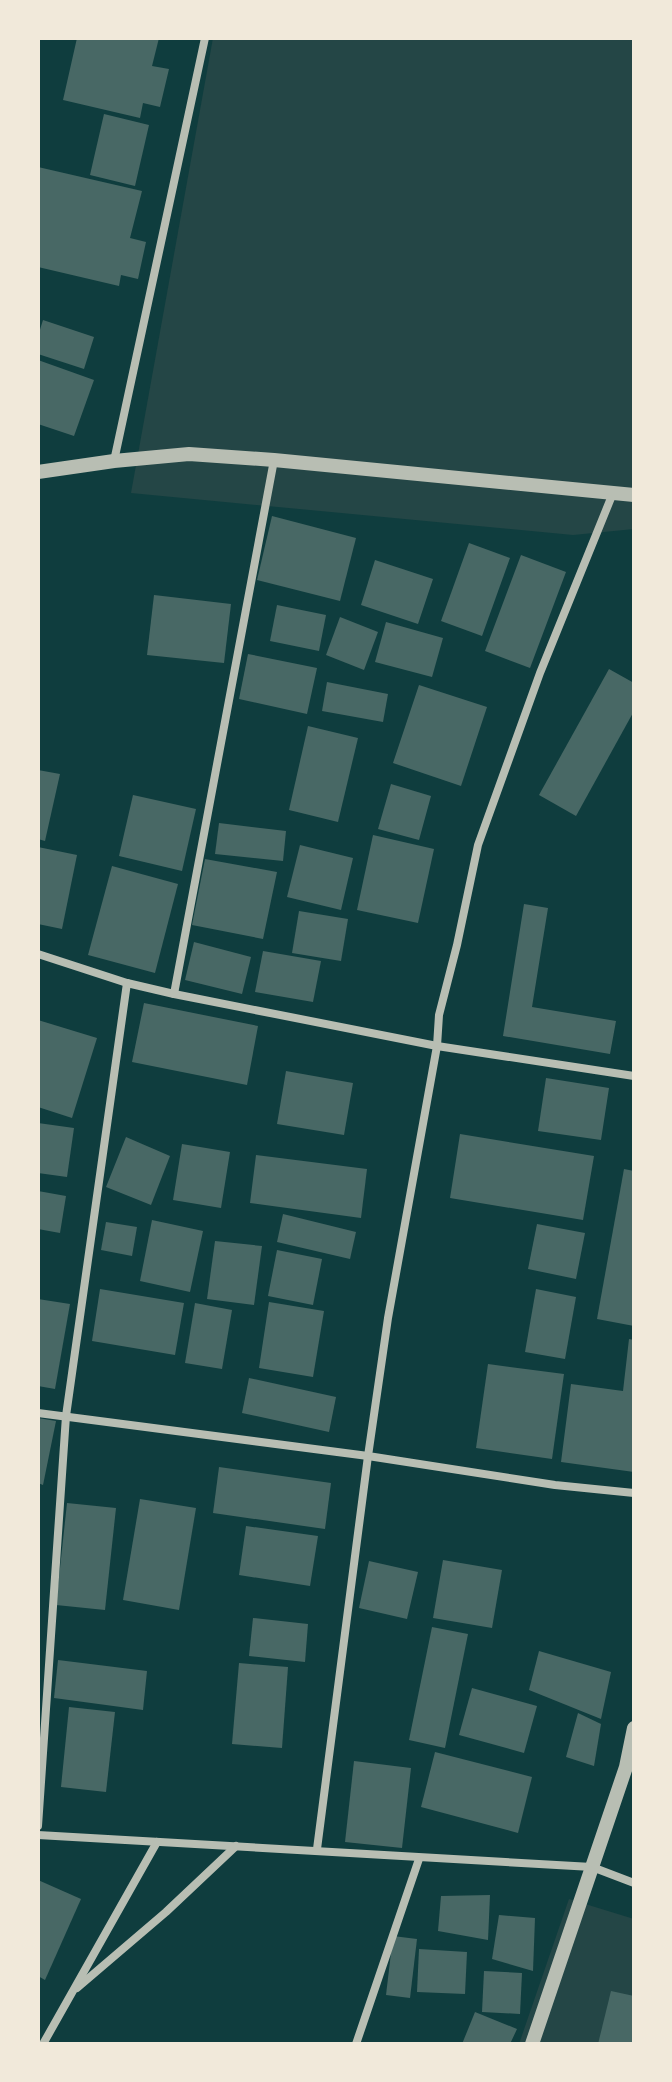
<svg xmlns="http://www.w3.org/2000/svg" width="672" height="2082" viewBox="0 0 672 2082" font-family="'Varela Round',sans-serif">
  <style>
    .green { fill: #244646 }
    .building { fill: #486865 }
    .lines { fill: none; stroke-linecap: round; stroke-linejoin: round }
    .minor { stroke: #b8beb3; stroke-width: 8 }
    .tertiary { stroke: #b8beb3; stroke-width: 14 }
  </style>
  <rect width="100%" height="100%" fill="#0f3d3e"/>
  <g class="green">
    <polygon points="213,38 634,38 634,529 573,535 131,493"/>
    <polygon points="569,1899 634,1919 634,2044 519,2044"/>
  </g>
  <g class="building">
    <polygon points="77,38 159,38 152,66 169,69 160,107 143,103 140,118 63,100"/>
    <polygon points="104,114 149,125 135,186 90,175"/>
    <polygon points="38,167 142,191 130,238 146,242 138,279 121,275 119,286 38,267"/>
    <polygon points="43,320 94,337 84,369 38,354 38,336"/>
    <polygon points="38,360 94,380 74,436 38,424"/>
    <polygon points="272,516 356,538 340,601 257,580"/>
    <polygon points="469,543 510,558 482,636 441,621"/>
    <polygon points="521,555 566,572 530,668 485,651"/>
    <polygon points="375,560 433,579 418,624 361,605"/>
    <polygon points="154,595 231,604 224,663 147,655"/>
    <polygon points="277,605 326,615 319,651 270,641"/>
    <polygon points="340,617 378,632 364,670 326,655"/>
    <polygon points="386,622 443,638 432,677 375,662"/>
    <polygon points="248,654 317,668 307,714 239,699"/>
    <polygon points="609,669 634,683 634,711 576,816 539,795"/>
    <polygon points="327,682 388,694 383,722 322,711"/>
    <polygon points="419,685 487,707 461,786 393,763"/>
    <polygon points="308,726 358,738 338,822 289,810"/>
    <polygon points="38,770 60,774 45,841 38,839"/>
    <polygon points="391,784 431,796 419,840 378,829"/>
    <polygon points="133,795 196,809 182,871 119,856"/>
    <polygon points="219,823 286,831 283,861 215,854"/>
    <polygon points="373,835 434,849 418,923 357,910"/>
    <polygon points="300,845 353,858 341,910 287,897"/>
    <polygon points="38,847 77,855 62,929 38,924"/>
    <polygon points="205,859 277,872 263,939 192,925"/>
    <polygon points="112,866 178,884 155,973 88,955"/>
    <polygon points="524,904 548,908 532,1007 616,1021 610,1054 503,1036"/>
    <polygon points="299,911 348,919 341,961 292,953"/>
    <polygon points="194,942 251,957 242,994 185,980"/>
    <polygon points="263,951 321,961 313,1002 255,992"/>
    <polygon points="144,1003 258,1026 247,1085 132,1062"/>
    <polygon points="38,1020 97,1038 72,1118 38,1107"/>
    <polygon points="286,1071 353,1083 344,1135 277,1124"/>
    <polygon points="546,1078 609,1088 601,1140 538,1131"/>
    <polygon points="38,1123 74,1128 67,1177 38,1173"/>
    <polygon points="460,1134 594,1156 583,1220 450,1198"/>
    <polygon points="126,1137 170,1156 151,1205 106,1187"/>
    <polygon points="182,1144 230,1152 221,1208 173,1200"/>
    <polygon points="256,1155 367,1169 361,1218 250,1203"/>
    <polygon points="624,1169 634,1171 634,1326 597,1319"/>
    <polygon points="38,1191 66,1196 60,1233 38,1229"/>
    <polygon points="283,1214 356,1232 350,1259 277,1242"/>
    <polygon points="152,1220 203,1231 190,1292 140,1281"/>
    <polygon points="106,1222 137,1227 132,1256 101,1250"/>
    <polygon points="537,1224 585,1233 576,1279 528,1269"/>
    <polygon points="215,1241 262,1246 254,1305 207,1299"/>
    <polygon points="277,1250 322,1259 313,1305 268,1296"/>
    <polygon points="100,1289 184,1303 175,1355 92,1341"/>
    <polygon points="536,1289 576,1297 565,1359 525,1352"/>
    <polygon points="38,1299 70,1304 55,1389 38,1386"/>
    <polygon points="269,1302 324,1311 313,1377 259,1368"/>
    <polygon points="195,1303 232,1310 222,1369 185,1363"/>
    <polygon points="629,1339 634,1340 634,1472 561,1462 571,1384 623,1391"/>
    <polygon points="488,1364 564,1374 552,1459 476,1448"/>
    <polygon points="249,1378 336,1397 329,1432 242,1413"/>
    <polygon points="38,1418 56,1421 43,1485 38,1483"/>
    <polygon points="219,1467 331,1483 325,1529 213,1513"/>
    <polygon points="140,1499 196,1508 179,1610 123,1600"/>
    <polygon points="67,1503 116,1508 105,1610 56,1605"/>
    <polygon points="246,1526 318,1536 310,1586 239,1575"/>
    <polygon points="443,1560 502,1570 492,1628 433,1618"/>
    <polygon points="369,1561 418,1572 407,1619 359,1608"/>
    <polygon points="253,1618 308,1624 305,1662 249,1656"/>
    <polygon points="432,1627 468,1634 445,1748 409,1740"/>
    <polygon points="539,1651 611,1672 601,1719 529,1690"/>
    <polygon points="58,1660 147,1671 143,1710 54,1698"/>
    <polygon points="239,1663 288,1667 282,1748 232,1744"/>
    <polygon points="472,1688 537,1706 524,1753 459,1735"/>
    <polygon points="69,1707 115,1712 106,1792 61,1787"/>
    <polygon points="578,1713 601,1724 594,1766 566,1757"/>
    <polygon points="435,1752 532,1777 518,1833 421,1807"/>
    <polygon points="354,1761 411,1768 402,1848 345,1842"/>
    <polygon points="38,1880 81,1899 45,1980 38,1976"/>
    <polygon points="490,1895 488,1940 438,1931 441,1896"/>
    <polygon points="499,1915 535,1918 533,1971 492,1959"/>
    <polygon points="393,1936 417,1939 410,1998 386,1995"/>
    <polygon points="419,1949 467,1952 465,1994 417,1992"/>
    <polygon points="484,1971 522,1973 520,2014 482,2012"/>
    <polygon points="611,1991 634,1996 634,2044 598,2044"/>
    <polygon points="475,2012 517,2029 510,2044 462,2044"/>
  </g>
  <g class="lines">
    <g class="minor">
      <polyline points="114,461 205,38"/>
      <polyline points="613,493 540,673 478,845 457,945 439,1015 437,1046 388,1318 368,1456 555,1485 634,1493"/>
      <polyline points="38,954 127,983 174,994 437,1046 634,1076"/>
      <polyline points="174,994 274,460"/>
      <polyline points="38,1413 368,1456 317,1849"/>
      <polyline points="38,1826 66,1416 127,983"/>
      <polyline points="38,1835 592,1867 634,1883"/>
      <polyline points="77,1988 166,1912 236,1846"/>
      <polyline points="43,2044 157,1842"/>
      <polyline points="356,2044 419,1859"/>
    </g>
    <g class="tertiary">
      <polyline points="38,472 114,461 189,454 274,460 634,495"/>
      <polyline points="532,2044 626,1767 634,1728"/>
    </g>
  </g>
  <rect width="672" height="2082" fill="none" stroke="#f1e9da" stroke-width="80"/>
</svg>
